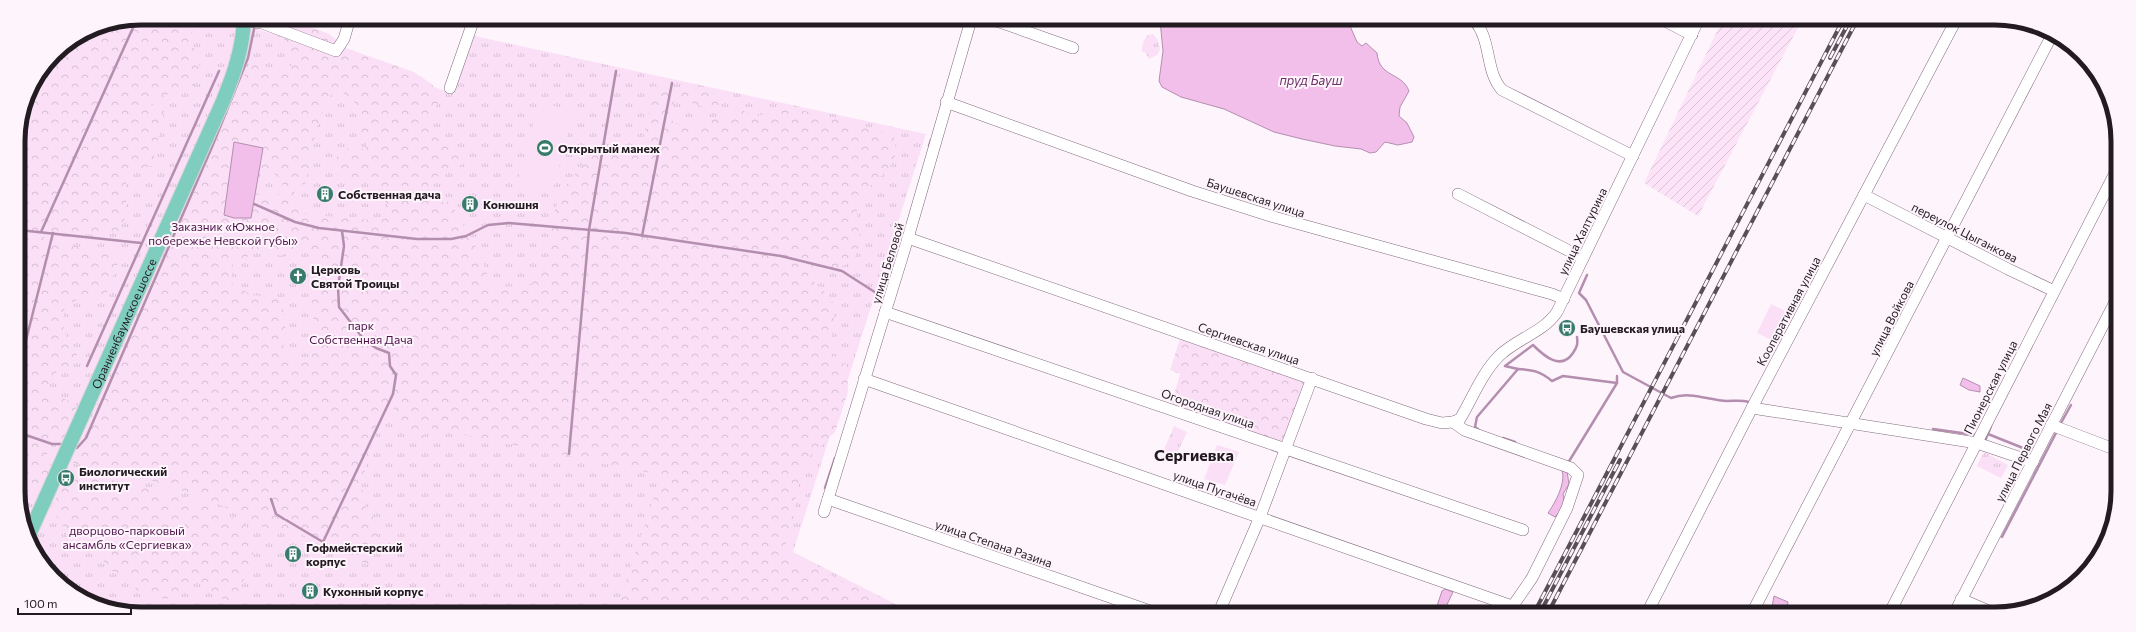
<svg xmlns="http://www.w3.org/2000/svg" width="2136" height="632" viewBox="0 0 2136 632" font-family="Commissioner,sans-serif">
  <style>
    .industrial { fill: url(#industrial-furrows) }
    .grass { fill: url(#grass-tufts) }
    .forest { fill: url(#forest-crowns); fill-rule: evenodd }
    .pitch { fill: #fadff6 }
    .water { fill: #f2bfeb; stroke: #b48eaf }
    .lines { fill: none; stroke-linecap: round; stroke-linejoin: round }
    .stream { stroke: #b48eaf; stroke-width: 2.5 }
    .minor-casing { stroke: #816c7e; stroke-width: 12 }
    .major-casing { stroke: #d7d6d7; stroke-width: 16 }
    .minor { stroke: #fff; stroke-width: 11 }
    .major { stroke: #7ecdbe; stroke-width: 14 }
    .rail-casing { stroke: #595057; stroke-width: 4 }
    .rail { stroke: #fef4fc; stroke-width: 2.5; stroke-dasharray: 8; stroke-linecap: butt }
    .labels { text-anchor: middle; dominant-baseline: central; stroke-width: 4; stroke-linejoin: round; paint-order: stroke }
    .poi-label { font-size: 12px; font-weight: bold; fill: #231b22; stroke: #fef4fc; text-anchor: start }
    .street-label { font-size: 12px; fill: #231b22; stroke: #fef4fc }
    .park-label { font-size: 12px; fill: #4d1349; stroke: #fef4fc }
    .water-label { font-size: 13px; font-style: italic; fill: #6b3066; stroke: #fef4fc }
    .district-label { font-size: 16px; font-weight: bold; fill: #231b22; stroke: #fef4fc }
    .rim { fill: none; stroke: #231b22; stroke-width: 5 }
  </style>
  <defs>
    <pattern id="industrial-furrows" width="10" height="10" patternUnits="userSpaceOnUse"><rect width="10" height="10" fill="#fce3f8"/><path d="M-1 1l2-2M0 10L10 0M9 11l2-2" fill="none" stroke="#d8c2d4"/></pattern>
    <pattern id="grass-tufts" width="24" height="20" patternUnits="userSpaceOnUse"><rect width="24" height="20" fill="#fadff6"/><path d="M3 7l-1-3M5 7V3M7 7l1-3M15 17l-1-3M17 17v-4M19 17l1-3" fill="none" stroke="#d6bfd3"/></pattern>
    <pattern id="forest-crowns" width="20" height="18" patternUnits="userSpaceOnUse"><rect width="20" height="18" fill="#fadff6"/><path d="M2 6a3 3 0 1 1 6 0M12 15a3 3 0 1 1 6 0" fill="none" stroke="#d6bfd3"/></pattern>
  </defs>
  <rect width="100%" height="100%" fill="#fef4fc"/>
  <polygon class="industrial" points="1722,21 1801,22 1698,216 1644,183"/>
  <g class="grass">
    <polygon points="141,18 235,18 260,30 340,54 454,94 474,36 926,134 793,552 909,611 110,610 54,578 31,545 20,514 18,134 27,94 54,54 94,27"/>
    <path d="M1153,34L1158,40L1160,50L1157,55L1149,59L1146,53L1142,52C1141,46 1144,39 1148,35Z"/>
    <polygon points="1174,426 1187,432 1175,458 1163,452"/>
    <polygon points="1984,452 2008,465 2001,478 1977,466"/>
  </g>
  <g class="forest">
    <path d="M141,18H191L194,50L202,72L199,82L192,86L152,100V104L164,110V112L152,166C142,168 130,169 126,180V216L119,231L105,235L44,233V240L115,253L119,255V260L108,290L102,299L81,298L65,306C61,329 64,337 77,354L72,367L57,371L50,384L41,389L44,392L54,393L77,406L64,438L49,449L45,459L52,467L41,491L20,492L18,134L27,94L54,54L94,27Z"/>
    <path d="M291,27H311L329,34L348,49L414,72L432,84L439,100L431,117L429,132L441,141L454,147L466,160L457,168L445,169L433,181L438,202H450L482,257L491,288L531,285L549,259L552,219L561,192L596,147L642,145L653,86L718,94L721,103L712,110L677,98L670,108L673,123L689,126L742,110L754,117L773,112L785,106L893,134C902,163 887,169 869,188C866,190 862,193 860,196C850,216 869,241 853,259C842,271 827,266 813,268L814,282L832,299L834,317L831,347L837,361L847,365L848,392L835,432L804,462L796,497L792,529L786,543L789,554L799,563L817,568L901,611H616L661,475L426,427L424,447C406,436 398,431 396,409L384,406L361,483L366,508L382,527L368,565L289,529L273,530L262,527L245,516L202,497L137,476L73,463L250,62L277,71L291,66L295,58L286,49L283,42ZM343,93C360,103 361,113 357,131L367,145L365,149L351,148L340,151L336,158L337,175C367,182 376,182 390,210L386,218L379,221L305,214L302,205L293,197L296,186L305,184L314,148L315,130L320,121L326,100L333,94ZM262,148L259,171L275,174L283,182L281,193L275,196L256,194L251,217ZM299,240L309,242L312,252L317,256L312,302L314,327L308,362L293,359L283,351L285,326L282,298L252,295L231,283L233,263L256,253L285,256L297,248Z"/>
    <polygon points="1180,339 1306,383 1284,440 1281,442 1171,406 1180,374 1170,370"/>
    <path d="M70,471L105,479L143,486L196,502L221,511L249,528L254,550L238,596L233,601C216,599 210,591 198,579C187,580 182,588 176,597C162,601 148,597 136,590L133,582L108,569L98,551L85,547L69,535L51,508Z"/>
  </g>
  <g class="pitch">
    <polygon points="539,102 574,111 552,194 517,184"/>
    <polygon points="1771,304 1787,312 1774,341 1757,333"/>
    <polygon points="1217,445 1239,452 1225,485 1204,479"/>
  </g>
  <g class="water">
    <path d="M1160,20L1330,21L1350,26L1357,42L1362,46L1366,43L1377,53C1379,78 1402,72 1409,91L1400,107L1399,116L1407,123L1414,137L1412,142L1398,145L1385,142L1376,152L1370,153L1361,149L1335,146L1302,139L1274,132L1224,109L1181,97L1162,87L1159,81L1163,51Z"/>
    <polygon points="234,142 263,148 251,218 234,218 224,215"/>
    <polygon points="1963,378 1980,386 1980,392 1969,390 1960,385"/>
    <path d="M1564,470L1567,471L1569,484L1563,494C1566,502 1561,511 1555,517L1548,513C1555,503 1566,483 1562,471Z"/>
    <polygon points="1445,589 1453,592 1443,613 1436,609 1442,591"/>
    <polygon points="1774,596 1788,602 1787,609 1781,610 1772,607"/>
  </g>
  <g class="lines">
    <g class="stream">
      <polyline points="929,146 931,140"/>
      <polyline points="254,204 295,222 319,228 417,239 451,239 466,236 488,225 509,223 626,233 781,256 842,271 884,298"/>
      <polyline points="19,230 141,243"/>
      <polyline points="41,232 136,21"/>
      <polyline points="642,236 672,83"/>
      <path d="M1587,275L1579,293L1586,300L1623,372L1671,398C1690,391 1708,400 1727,401C1735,401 1742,400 1749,402"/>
      <polyline points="20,364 53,233"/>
      <polyline points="87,366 219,71"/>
      <path d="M1518,369L1505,366L1533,345C1544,356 1561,371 1573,353C1577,347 1578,344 1577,337"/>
      <polyline points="2061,423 2071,405"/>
      <polyline points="1933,429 1976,435"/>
      <path d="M1479,430L1475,427L1477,417L1518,369C1533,370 1540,371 1552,381L1563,376L1617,383V376"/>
      <polyline points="20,433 52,444 64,444"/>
      <polyline points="1988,434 2023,448 2033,449"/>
      <polyline points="1503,438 1515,442"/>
      <polyline points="1985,441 1991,426"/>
      <polyline points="77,448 86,438 212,147 248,58 254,29"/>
      <polyline points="569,454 589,230 616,71"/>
      <polyline points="1566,462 1568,463 1617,383"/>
      <polyline points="825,488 835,458"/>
      <polyline points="271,499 276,514 284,519"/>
      <polyline points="286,520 323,542 393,394 396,375 390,366 389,353 376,348 365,341 339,307 338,287 344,246 342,231"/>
      <polyline points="2002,537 2056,433"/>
    </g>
    <g class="minor-casing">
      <g id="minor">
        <polyline points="994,20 1073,48"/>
        <polyline points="244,21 262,23 336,51 344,39 350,18"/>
        <path d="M1475,21C1492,42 1485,71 1502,90L1633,156"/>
        <polyline points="1665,21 1692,35"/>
        <polyline points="2019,22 2060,37"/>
        <polyline points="450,88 474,19"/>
        <polyline points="946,102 1192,191 1274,217 1552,294 1564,299"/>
        <polyline points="1458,194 1583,258"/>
        <polyline points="1864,195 2008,269 2054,291"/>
        <polyline points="908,238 1426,419 1442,423 1453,422 1464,430 1571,468 1578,475 1567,508 1532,578 1508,613"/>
        <polyline points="885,312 1523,530"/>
        <polyline points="864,379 1512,606"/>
        <polyline points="1752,408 1977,443 2033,462"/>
        <path d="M1453,422L1460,419C1472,399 1482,373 1499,356C1516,339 1544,332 1557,312L1698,21"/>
        <polyline points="2051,425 2114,449"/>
        <polyline points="828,499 1153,612"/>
        <polyline points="824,512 908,238 971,20"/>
        <polyline points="1961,599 1996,614"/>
        <polyline points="1219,612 1260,517 1312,378"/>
        <polyline points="1647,613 1756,400 1955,22"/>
        <polyline points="1752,613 2052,35"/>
        <polyline points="1889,614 2115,173"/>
        <polyline points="1954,614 2115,302"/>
      </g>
    </g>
    <g class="major-casing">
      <g id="major">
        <path id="s1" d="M28,537L223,101C234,74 243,48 244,18"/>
      </g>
    </g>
    <use href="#minor" class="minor"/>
    <use href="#major" class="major"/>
    <g class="rail-casing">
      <g id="rail">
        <polyline points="1830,58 1849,22"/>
        <polyline points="1534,613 1842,22"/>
        <polyline points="1540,613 1620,460"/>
        <polyline points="1548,613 1856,22"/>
      </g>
    </g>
    <use href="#rail" class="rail"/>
  </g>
  <defs>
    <g id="stadium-disc" transform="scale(0.9)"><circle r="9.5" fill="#387a6b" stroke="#fef4fc"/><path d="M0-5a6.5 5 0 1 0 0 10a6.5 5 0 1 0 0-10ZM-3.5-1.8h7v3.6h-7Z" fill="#fff"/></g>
    <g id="building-disc" transform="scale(0.9)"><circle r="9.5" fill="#387a6b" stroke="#fef4fc"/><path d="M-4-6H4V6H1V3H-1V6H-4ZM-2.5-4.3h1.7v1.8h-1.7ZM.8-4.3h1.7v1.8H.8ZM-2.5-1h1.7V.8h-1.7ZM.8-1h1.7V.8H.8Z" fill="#fff"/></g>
    <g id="church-disc" transform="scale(0.9)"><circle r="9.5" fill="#387a6b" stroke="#fef4fc"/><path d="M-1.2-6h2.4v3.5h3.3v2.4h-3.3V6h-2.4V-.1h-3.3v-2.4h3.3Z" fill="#fff"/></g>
    <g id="bus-disc" transform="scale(0.9)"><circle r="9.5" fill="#387a6b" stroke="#fef4fc"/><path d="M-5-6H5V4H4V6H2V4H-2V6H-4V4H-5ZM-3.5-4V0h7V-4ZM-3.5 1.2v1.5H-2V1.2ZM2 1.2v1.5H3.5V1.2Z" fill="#fff"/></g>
  </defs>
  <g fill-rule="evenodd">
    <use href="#stadium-disc" x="545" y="148"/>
    <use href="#building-disc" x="325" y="194"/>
    <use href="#building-disc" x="470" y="204"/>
    <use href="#church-disc" x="298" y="276"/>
    <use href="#bus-disc" x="1567" y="328"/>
    <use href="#bus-disc" x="66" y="478"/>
    <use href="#building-disc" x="293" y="554"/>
    <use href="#building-disc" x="310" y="591"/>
  </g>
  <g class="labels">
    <g class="poi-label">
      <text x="558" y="148">Открытый манеж</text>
      <text x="338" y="194">Собственная дача</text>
      <text x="483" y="204">Конюшня</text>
      <text x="311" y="269">Церковь<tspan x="311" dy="14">Святой Троицы</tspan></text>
      <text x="1580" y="328">Баушевская улица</text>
      <text x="79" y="471">Биологический<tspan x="79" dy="14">институт</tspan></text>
      <text x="306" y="547">Гофмейстерский<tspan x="306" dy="14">корпус</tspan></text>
      <text x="323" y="591">Кухонный корпус</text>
    </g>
    <g class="street-label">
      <text transform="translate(1256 197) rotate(18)">Баушевская улица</text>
      <text transform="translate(1582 231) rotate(-64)">улица Халтурина</text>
      <text transform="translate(1965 232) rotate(27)">переулок Цыганкова</text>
      <text transform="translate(887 263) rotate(-73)">улица Беловой</text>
      <text transform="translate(1788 311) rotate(-62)">Кооперативная улица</text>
      <text transform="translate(1891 318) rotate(-63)">улица Войкова</text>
      <text stroke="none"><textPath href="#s1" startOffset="234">Ораниенбаумское шоссе</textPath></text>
      <text transform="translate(1249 343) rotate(19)">Сергиевская улица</text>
      <text transform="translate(1990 387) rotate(-63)">Пионерская улица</text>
      <text transform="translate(1208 408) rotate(19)">Огородная улица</text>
      <text transform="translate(2023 452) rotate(-63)">улица Первого Мая</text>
      <text transform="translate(1215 488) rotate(19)">улица Пугачёва</text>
      <text transform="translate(994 543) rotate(19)">улица Степана Разина</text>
    </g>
    <g class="park-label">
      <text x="223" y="226">Заказник «Южное<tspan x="223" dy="14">побережье Невской губы»</tspan></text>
      <text x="361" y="325">парк<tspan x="361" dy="14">Собственная Дача</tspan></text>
      <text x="127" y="530">дворцово-парковый<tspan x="127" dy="14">ансамбль «Сергиевка»</tspan></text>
    </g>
    <g class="water-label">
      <text x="1311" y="80">пруд Бауш</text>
    </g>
    <g class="district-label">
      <text x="1194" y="454">Сергиевка</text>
    </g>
  </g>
  <path d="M0 0H2136V632H0ZM141 25H1995A116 116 0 0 1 2111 141V491A116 116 0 0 1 1995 607H141A116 116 0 0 1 25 491V141A116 116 0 0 1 141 25Z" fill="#fef4fc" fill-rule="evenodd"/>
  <path class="rim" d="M141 25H1995A116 116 0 0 1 2111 141V491A116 116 0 0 1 1995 607H141A116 116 0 0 1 25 491V141A116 116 0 0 1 141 25Z"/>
  <path d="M18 608v6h113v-6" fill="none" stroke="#231b22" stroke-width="2"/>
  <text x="24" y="608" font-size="12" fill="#231b22" stroke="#fef4fc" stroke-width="3" paint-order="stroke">100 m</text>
</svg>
